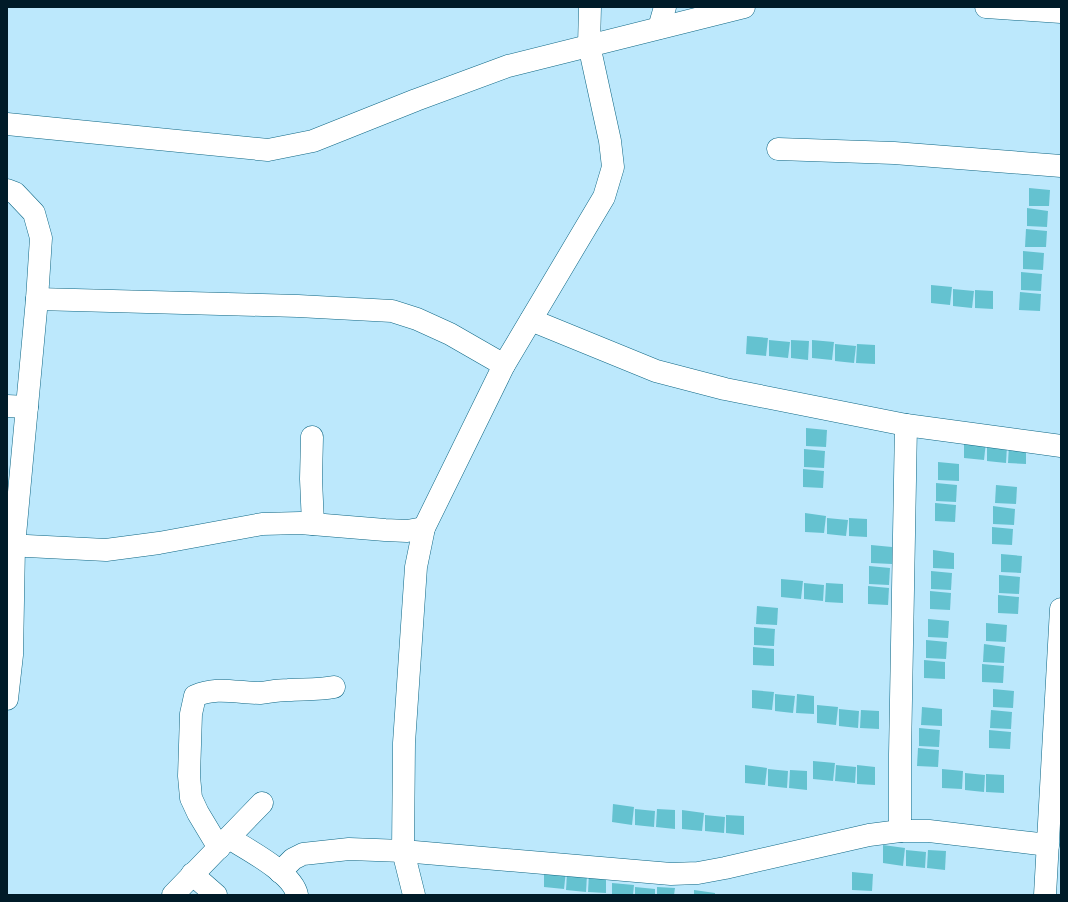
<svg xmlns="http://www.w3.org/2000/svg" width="1068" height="902" viewBox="0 0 1068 902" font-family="Overpass,sans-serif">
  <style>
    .building { fill: #64c2d0 }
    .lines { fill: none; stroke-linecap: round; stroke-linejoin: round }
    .street-casing { stroke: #0d6684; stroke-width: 23 }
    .street { stroke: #fff; stroke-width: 22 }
  </style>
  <rect width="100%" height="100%" fill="#bce8fc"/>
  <g class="building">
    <polygon points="1029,188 1050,190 1049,206 1029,206"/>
    <polygon points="1027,208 1048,211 1047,227 1027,226"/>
    <polygon points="1026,229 1047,231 1046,247 1025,247"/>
    <polygon points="1023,251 1044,253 1043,270 1023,269"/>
    <polygon points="1021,272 1042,274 1041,291 1021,290"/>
    <polygon points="931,285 952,287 950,305 931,303"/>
    <polygon points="953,289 974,291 972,308 953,306"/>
    <polygon points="975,290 993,291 993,309 975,308"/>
    <polygon points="1020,292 1041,294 1040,311 1019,310"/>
    <polygon points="747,336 768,338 766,356 746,354"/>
    <polygon points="769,340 790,342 788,358 769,356"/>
    <polygon points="791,340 809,341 808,360 791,358"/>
    <polygon points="812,340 834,342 832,360 812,358"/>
    <polygon points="835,344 856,346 854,363 835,361"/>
    <polygon points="857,344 875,345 875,364 856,363"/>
    <polygon points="806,428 827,430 826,447 806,446"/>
    <polygon points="964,440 986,442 984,460 964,458"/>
    <polygon points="987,444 1007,446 1006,463 987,461"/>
    <polygon points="1009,445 1026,446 1026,464 1008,463"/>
    <polygon points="804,449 825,451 824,468 804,467"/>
    <polygon points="938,462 959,464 959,481 938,480"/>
    <polygon points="803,469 824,471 823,488 803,487"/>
    <polygon points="936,483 957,485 956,502 936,501"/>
    <polygon points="996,485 1017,487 1016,504 995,503"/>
    <polygon points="935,503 956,505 955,522 935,521"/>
    <polygon points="993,506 1015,509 1014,525 993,524"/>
    <polygon points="805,513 826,516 824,533 805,532"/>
    <polygon points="827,518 848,520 846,536 827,534"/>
    <polygon points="849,518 867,519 867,537 849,536"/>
    <polygon points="992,527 1013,529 1012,545 992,544"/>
    <polygon points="871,545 892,547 892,564 871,563"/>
    <polygon points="933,550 954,553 954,569 933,568"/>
    <polygon points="1001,554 1022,556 1021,573 1001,572"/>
    <polygon points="869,566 890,568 889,585 869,584"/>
    <polygon points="931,571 952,573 951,590 931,589"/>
    <polygon points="999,575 1020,577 1019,594 999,593"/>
    <polygon points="781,579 803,581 801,599 781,597"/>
    <polygon points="804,583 824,585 823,601 804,599"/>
    <polygon points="826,583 843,584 843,603 825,602"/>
    <polygon points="868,586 889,588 888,605 868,604"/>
    <polygon points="930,591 951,593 950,610 930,609"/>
    <polygon points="998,595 1019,597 1018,614 998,613"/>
    <polygon points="757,606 778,608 777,625 756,624"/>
    <polygon points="928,619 949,621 948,638 928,637"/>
    <polygon points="986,623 1007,625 1006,642 986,641"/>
    <polygon points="754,627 775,629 774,646 754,645"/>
    <polygon points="926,640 947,642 946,659 926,658"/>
    <polygon points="984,644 1005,647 1004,663 983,662"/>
    <polygon points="753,647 774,649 774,666 753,665"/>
    <polygon points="924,660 945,662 945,679 924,678"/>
    <polygon points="982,664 1004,666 1003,683 982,682"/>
    <polygon points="993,689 1014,691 1013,708 993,707"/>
    <polygon points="752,690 774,692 772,710 752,708"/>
    <polygon points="775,694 795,696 793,713 775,711"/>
    <polygon points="797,694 814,696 814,714 796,713"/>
    <polygon points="817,705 838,707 836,725 817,723"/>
    <polygon points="922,707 942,709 942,726 921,725"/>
    <polygon points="839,709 859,711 858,728 839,726"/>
    <polygon points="861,710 879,711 879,729 860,728"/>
    <polygon points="991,710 1012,712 1011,729 990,728"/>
    <polygon points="919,728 940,730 939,747 919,746"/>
    <polygon points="989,730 1011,732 1010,749 989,748"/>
    <polygon points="918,748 939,750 938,767 917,766"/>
    <polygon points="813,761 835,763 833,781 813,779"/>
    <polygon points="745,765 767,768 765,785 745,783"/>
    <polygon points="836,765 856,767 855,783 835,781"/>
    <polygon points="857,765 875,767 875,785 857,784"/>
    <polygon points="768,769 788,771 787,788 768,786"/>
    <polygon points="942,769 963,771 962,789 942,788"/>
    <polygon points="790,770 807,771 807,790 789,788"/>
    <polygon points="965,773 985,775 984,792 965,790"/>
    <polygon points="986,774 1004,775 1004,793 986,792"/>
    <polygon points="613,804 634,807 632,825 612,822"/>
    <polygon points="635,809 655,811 654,827 635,825"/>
    <polygon points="657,809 675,810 675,829 656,827"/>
    <polygon points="682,810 704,813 702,831 682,829"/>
    <polygon points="705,815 725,817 724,833 705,831"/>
    <polygon points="726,815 744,816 744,835 726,833"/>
    <polygon points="883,845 905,848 903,866 883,863"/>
    <polygon points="906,850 926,852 925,868 906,866"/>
    <polygon points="928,850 946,851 945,870 927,868"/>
    <polygon points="544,869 566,871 564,889 544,887"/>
    <polygon points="852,872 873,874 872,891 852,890"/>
    <polygon points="567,873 587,875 586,892 566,890"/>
    <polygon points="589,873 606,875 606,893 588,892"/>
    <polygon points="612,883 634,885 633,895 612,895"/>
    <polygon points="635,887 655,889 655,895 635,895"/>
    <polygon points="657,887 675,888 674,895 657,895"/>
    <polygon points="694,890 715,893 715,895 694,895"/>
  </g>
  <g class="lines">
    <g class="street-casing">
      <g id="street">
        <polyline points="986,7 1061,12"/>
        <polyline points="659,28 665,7"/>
        <polyline points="7,124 268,150 313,141 416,100 508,66 744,7"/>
        <polyline points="778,149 894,153 1061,166"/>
        <polyline points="7,190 15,193 34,213 41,238 37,299 14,546 12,655 7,699"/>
        <polyline points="37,299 298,306 392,311 417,319 450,334 504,365"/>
        <polyline points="531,320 656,371 725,389 906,425 1061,446"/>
        <polyline points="7,406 27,407"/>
        <polyline points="312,437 311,479 313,524"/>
        <polyline points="7,545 106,550 159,543 262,524 300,523 385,530 407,531 424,528"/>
        <polyline points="900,831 900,754 906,425"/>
        <path d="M229,838C248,850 293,873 297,895"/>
        <path d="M219,848L198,813L191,798L189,776L191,714L195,696C217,686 237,693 260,693C269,692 278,690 288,690C303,689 319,690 334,687"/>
        <polyline points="280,872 293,859 303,854 349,849 403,851 671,874 698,873 725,868 869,835 900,831 929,831 1048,845"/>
        <polyline points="192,874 216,895"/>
        <polyline points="173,895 262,803"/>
        <polyline points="414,895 403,851 404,743 416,567 424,528 504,365 604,197 613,167 610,141 589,45 590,7"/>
        <polyline points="1045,895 1061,609"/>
      </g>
    </g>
    <use href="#street" class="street"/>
  </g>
  <rect width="1068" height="902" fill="none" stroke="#001b28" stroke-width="16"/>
</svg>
